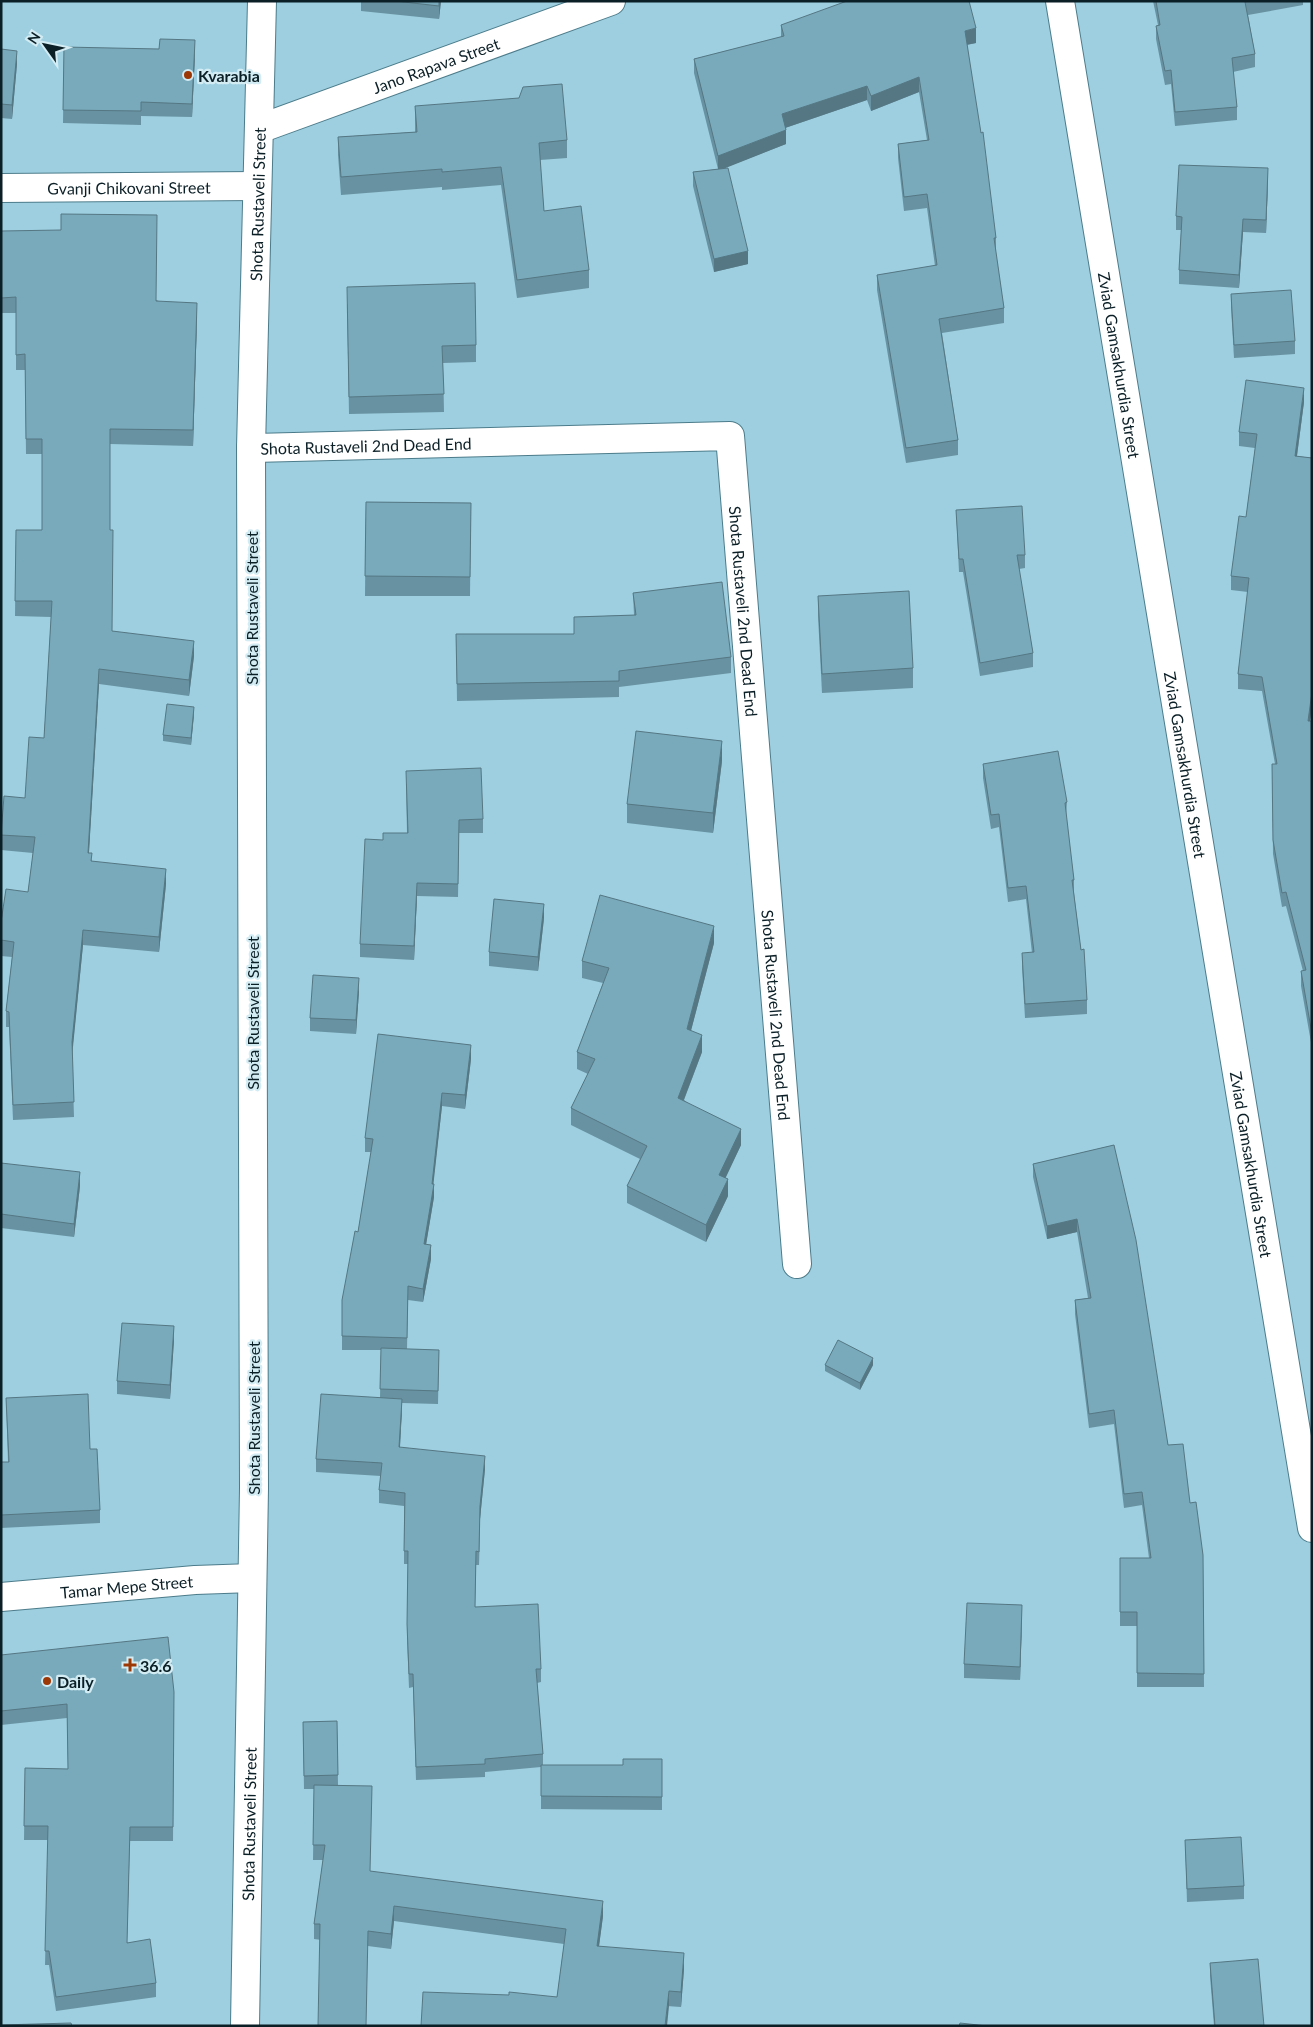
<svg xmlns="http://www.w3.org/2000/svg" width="1313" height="2027" viewBox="0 0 1313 2027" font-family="Lato,sans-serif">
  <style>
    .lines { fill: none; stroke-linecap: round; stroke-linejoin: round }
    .minor-casing { stroke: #4c7c8b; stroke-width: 30 }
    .tertiary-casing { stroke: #4c7c8b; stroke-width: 30 }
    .secondary-casing { stroke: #4c7c8b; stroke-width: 30 }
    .minor { stroke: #fff; stroke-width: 28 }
    .tertiary { stroke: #fff; stroke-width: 28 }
    .secondary { stroke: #fff; stroke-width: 28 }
    .wall { fill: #6892a1 }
    .shaded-wall { fill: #557783 }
    .building { fill: #79aabb; stroke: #557783 }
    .poi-dot { fill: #9c3706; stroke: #d3ecf4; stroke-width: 2 }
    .labels { text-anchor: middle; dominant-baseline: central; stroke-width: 4.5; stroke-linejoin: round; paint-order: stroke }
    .street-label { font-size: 16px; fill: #0b1f26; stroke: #d3ecf4 }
    .poi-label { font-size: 16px; font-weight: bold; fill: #0b1f26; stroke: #d3ecf4; text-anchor: start }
  </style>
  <rect width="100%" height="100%" fill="#9dcfe0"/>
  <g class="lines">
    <g class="minor-casing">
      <g id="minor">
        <path id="s1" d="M1060,1L1312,1528"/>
        <path id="s2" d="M259,129L611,1"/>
        <path id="s3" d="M1,188L257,186"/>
        <path id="s4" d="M251,448L730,436L797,1264"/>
      </g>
    </g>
    <g class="tertiary-casing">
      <g id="tertiary">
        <path id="s5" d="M1,1597L195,1580L252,1578"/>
      </g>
    </g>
    <g class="secondary-casing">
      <g id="secondary">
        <path id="s6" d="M245,2026L254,1488L251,448L262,1"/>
      </g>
    </g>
    <use href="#minor" class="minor"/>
    <use href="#tertiary" class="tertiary"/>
    <use href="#secondary" class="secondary"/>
  </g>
  <g class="wall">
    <polygon points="361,1 441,1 439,19 361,11"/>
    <polygon points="1153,1 1303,1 1303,5 1248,15 1255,54 1255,67 1233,72 1237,107 1237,120 1175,126 1171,84 1165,85 1156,39 1156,26 1158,25"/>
    <polygon points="781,25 976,43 967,45 996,238 996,253 1004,308 1004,323 942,333 958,440 958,455 906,463 877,290 877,275 935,266 927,208 904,211 898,158 898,144 927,140 919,92 871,111 867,100 785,128 786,144 724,168 748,264 714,272 693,186 693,172 718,169 694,73 694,59 781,37"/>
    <polygon points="64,47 195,54 192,117 141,116 141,125 63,123"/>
    <polygon points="1,49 17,64 12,119 1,118"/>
    <polygon points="415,106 567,140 567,158 540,160 544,211 589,270 589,288 517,298 501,185 442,190 442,187 341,195 338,155 338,137 415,132"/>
    <polygon points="1268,182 1266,233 1243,232 1239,288 1179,284 1179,270 1181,230 1176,230 1176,216"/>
    <polygon points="1,231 197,318 193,446 110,444 110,530 112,631 194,656 189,696 99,684 89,853 92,861 166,884 159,952 83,945 72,1053 74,1117 13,1120 9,1027 6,1027 6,1011 12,957 1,956 1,922 28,892 33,853 1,850 1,830 25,798 44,738 51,617 15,616 16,530 42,530 42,454 26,454 25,370 16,370 16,313 1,313"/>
    <polygon points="1231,294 1295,341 1295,354 1234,358 1231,307"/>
    <polygon points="347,304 476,345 476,362 443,363 444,412 349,414"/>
    <polygon points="1304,402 1297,456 1312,458 1312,706 1310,721 1312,721 1312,1048 1301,986 1301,971 1303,971 1286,906 1282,907 1273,854 1272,764 1275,764 1262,691 1238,689 1238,674 1248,592 1231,590 1231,576 1246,517 1255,448 1239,446 1239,432"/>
    <polygon points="366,502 471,503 470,596 365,596"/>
    <polygon points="956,510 1025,555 1025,568 1019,569 1033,653 1033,667 980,676 963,572 959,572"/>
    <polygon points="633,593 731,657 731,673 619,687 619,697 457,701 456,634 574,634 574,617 634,615"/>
    <polygon points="818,596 913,668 913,688 822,693 818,616"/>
    <polygon points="194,714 191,745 163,741 163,735"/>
    <polygon points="722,761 713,833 627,823 627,804"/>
    <polygon points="983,764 1067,802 1066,816 1074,880 1074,893 1087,1000 1087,1014 1025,1018 1022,967 1022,953 1032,953 1026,899 1008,902 999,827 991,829 983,778"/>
    <polygon points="406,784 483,819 483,833 459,833 458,897 417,896 414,960 360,957 360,944 383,840 407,833"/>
    <polygon points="544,918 538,971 489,966 489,952"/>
    <polygon points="714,943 691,1030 702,1052 684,1100 741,1145 725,1178 728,1196 706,1242 627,1203 627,1186 640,1159 571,1125 571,1108 588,1074 577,1069 577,1052 603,983 582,978 582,961"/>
    <polygon points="359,991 356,1034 310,1031 310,1018"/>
    <polygon points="471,1059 465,1109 442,1106 433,1184 434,1197 426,1244 431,1259 423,1302 408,1300 407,1349 439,1350 438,1404 402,1403 400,1448 485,1469 480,1519 479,1565 476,1565 475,1607 541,1669 541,1682 537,1683 543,1754 543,1765 623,1765 662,1759 662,1810 541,1809 541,1767 485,1772 485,1777 416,1780 413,1687 409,1688 407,1638 408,1564 404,1564 404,1506 379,1503 379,1490 381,1476 316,1472 316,1459 380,1398 381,1350 342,1350 342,1300 358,1232 371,1152 365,1152 365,1138"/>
    <polygon points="1114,1145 1168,1445 1190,1503 1203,1555 1204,1687 1137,1687 1137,1626 1120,1626 1120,1558 1149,1558 1142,1505 1124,1508 1114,1424 1089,1428 1075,1314 1075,1300 1088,1298 1077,1232 1047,1239 1033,1177 1033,1164"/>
    <polygon points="1,1163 80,1186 74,1237 1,1228"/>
    <polygon points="174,1340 170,1399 117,1394 117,1381"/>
    <polygon points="825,1365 873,1365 860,1390 825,1371"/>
    <polygon points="6,1398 90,1449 100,1510 100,1523 1,1528 1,1462 8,1462"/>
    <polygon points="1022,1619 1020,1680 964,1678 964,1664"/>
    <polygon points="1,1655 174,1692 173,1841 130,1841 127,1942 156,1983 156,1997 56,2011 49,1965 45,1965 48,1840 24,1840 25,1768 68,1769 67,1718 1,1725"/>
    <polygon points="337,1721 338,1785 370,1871 603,1916 599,1946 684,1969 681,2007 509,1995 557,1997 564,1944 394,1921 391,1949 314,1939 314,1924 323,1860 313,1860 314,1789 304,1789 303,1722"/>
    <polygon points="1185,1840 1244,1886 1244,1899 1187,1902"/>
    <polygon points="1210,1963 1264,2026 1214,2026 1210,1976"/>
  </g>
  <g class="shaded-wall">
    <polygon points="439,1 441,1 439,19"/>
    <polygon points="976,28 976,43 965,45 965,31"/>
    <polygon points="195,40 195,54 192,117 192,104"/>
    <polygon points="17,51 17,64 12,119 12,105"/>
    <polygon points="919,77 919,92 871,111 871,96"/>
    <polygon points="867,86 867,100 782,129 782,114"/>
    <polygon points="786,130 786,144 718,171 718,156"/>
    <polygon points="1268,168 1268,182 1266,233 1266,220"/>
    <polygon points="1243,219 1243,232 1239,288 1239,275"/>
    <polygon points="748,251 748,264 714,272 714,259"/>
    <polygon points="197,303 197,318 193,446 193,430"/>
    <polygon points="1304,388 1304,402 1295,470 1295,456"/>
    <polygon points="194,641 194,656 189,696 189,680"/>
    <polygon points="99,669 99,684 88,868 88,853"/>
    <polygon points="1312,692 1312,706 1308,735 1308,721"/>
    <polygon points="194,707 194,714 191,745 191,738"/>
    <polygon points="722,741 722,761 713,833 713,813"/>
    <polygon points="166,869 166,884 159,952 159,937"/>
    <polygon points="417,883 417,896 414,960 414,946"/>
    <polygon points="544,904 544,918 538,971 538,957"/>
    <polygon points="714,926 714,943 687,1046 687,1029"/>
    <polygon points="83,930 83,945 72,1057 72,1042"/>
    <polygon points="359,978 359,991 356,1034 356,1020"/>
    <polygon points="702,1035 702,1052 678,1115 678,1098"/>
    <polygon points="471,1045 471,1059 465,1109 465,1095"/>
    <polygon points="442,1093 442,1106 432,1197 432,1184"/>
    <polygon points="741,1129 741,1145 719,1192 719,1175"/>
    <polygon points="80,1172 80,1186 74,1237 74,1224"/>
    <polygon points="728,1179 728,1196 706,1242 706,1225"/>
    <polygon points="434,1184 434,1197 424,1257 424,1244"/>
    <polygon points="1077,1219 1077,1232 1047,1239 1047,1226"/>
    <polygon points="431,1245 431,1259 423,1302 423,1289"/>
    <polygon points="174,1326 174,1340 170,1399 170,1385"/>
    <polygon points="873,1358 873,1365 860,1390 860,1383"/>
    <polygon points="402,1399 402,1412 399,1461 399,1447"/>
    <polygon points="485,1456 485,1469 480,1519 479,1565 480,1506"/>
    <polygon points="1022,1605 1022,1619 1020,1680 1020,1667"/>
    <polygon points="603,1901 603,1916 597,1961 597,1946"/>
    <polygon points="394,1906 394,1921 391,1949 391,1934"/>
    <polygon points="684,1953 684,1969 681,2007 681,1992"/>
    <polygon points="669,1991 669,2006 667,2026 665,2026"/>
  </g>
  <g class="building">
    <polygon points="395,1 439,1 439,6"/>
    <polygon points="847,1 969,1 976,28 965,31 981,133 983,132 996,238 994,238 1004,308 939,319 958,440 906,448 877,275 937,265 927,194 904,197 898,144 929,140 919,77 871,96 867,86 782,114 786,130 718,156 694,59 784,36 781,25"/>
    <polygon points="1156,1 1249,1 1245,2 1255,54 1232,58 1237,107 1175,112 1171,70 1165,71 1156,26 1160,25"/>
    <polygon points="160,39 195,40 192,104 141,102 141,111 63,110 64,47 159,49"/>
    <polygon points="1,49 17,51 12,105 1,104"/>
    <polygon points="562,84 567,140 539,143 544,211 581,206 589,270 517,280 501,167 442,172 442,169 341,177 338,137 417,132 415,106 519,98 523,87"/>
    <polygon points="1179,165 1268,168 1266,220 1243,219 1239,275 1179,270 1182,217 1176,216"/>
    <polygon points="728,168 748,251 714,259 693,172"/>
    <polygon points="61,214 157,215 156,301 197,303 193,430 110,429 110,530 113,530 112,631 194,641 189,680 99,669 88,853 92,853 91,861 166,869 159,937 83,930 72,1042 74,1102 13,1105 9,1012 6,1011 14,942 1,940 1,922 6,889 28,892 35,837 1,835 4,796 25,798 29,737 44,738 52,601 15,601 16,530 42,530 42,439 26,439 25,354 16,355 16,297 1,298 1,231 61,230"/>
    <polygon points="475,283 476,345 442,346 444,394 349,397 347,287"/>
    <polygon points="1291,290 1295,341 1234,345 1231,294"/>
    <polygon points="1246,380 1304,388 1295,456 1312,458 1312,692 1308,721 1312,721 1312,1034 1301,971 1306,970 1286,892 1282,893 1273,840 1272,764 1277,764 1262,677 1238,674 1249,578 1231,576 1239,516 1246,517 1257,434 1239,432"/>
    <polygon points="366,502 471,503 470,577 365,576"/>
    <polygon points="1022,506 1025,555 1017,555 1033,653 980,663 963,559 959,559 956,510"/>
    <polygon points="722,582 731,657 619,671 619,681 457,684 456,634 574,634 574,617 636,615 633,593"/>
    <polygon points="909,591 913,668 822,674 818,596"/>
    <polygon points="167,704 194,707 191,738 163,735"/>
    <polygon points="636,731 722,741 713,813 627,804"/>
    <polygon points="1058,751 1067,802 1065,803 1074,880 1072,880 1081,950 1084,949 1087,1000 1025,1004 1022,953 1034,952 1026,886 1008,888 999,814 991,815 983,764"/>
    <polygon points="481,768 483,819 459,820 458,884 417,883 414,946 360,944 365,839 383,840 383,833 408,833 406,771"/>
    <polygon points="600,895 714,926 687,1029 702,1035 678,1098 741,1129 719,1175 728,1179 706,1225 627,1186 647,1146 571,1108 595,1059 577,1052 609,968 582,961"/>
    <polygon points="494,899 544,904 538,957 489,952"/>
    <polygon points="313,975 359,978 356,1020 310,1018"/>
    <polygon points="378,1034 471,1045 465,1095 442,1093 432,1184 434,1184 424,1244 431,1245 423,1289 408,1286 407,1338 342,1336 342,1300 355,1231 358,1232 373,1139 365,1138"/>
    <polygon points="1114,1145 1136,1240 1168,1445 1183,1444 1190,1503 1196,1502 1203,1555 1204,1674 1137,1673 1137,1612 1120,1612 1120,1558 1151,1558 1142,1492 1124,1494 1114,1410 1089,1414 1075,1300 1091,1298 1077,1219 1047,1226 1033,1164"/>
    <polygon points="1,1163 80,1172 74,1224 1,1214"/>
    <polygon points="122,1323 174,1326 170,1385 117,1381"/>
    <polygon points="838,1340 873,1358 860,1383 825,1365"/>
    <polygon points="381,1348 439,1350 438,1391 380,1389"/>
    <polygon points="88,1394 90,1449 97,1449 100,1510 1,1515 1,1462 9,1462 6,1398"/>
    <polygon points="321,1394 402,1399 399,1447 485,1456 480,1506 479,1552 476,1551 475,1607 538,1604 541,1669 536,1669 543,1754 485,1759 485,1764 416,1767 413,1674 409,1674 407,1624 408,1551 404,1551 405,1493 379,1490 382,1463 316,1459"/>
    <polygon points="967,1603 1022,1605 1020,1667 964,1664"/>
    <polygon points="168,1637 174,1692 173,1827 130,1827 127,1943 150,1939 156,1983 56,1997 49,1951 45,1951 48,1826 24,1826 25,1768 68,1769 67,1704 1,1711 1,1655"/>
    <polygon points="337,1721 338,1775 304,1776 303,1722"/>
    <polygon points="623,1759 662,1759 662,1797 541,1796 541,1765 623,1765"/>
    <polygon points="314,1785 372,1786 370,1871 603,1901 597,1946 684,1953 681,1992 669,1991 665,2026 421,2026 423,1992 509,1995 509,1992 557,1997 566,1929 394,1906 391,1934 368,1931 366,2026 318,2026 320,1924 314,1924 325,1845 313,1845"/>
    <polygon points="1241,1837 1244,1886 1187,1889 1185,1840"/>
    <polygon points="1258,1959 1264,2026 1215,2026 1210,1963"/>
    <polygon points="71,2023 72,2026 1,2026 1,2025"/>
    <polygon points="960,2023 987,2026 959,2026"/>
  </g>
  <g class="poi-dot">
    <circle cx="188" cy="75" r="5"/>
    <path d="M127.5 1657.5h5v5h5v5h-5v5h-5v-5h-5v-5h5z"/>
    <circle cx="47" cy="1681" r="5"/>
  </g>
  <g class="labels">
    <g class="street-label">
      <text stroke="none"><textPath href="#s2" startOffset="188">Jano Rapava Street</textPath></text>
      <text stroke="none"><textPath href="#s3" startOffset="128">Gvanji Chikovani Street</textPath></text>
      <text stroke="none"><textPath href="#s6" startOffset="1822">Shota Rustaveli Street</textPath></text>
      <text stroke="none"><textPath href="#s1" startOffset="369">Zviad Gamsakhurdia Street</textPath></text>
      <text stroke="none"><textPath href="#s4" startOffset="115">Shota Rustaveli 2nd Dead End</textPath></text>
      <text transform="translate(251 608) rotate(-90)">Shota Rustaveli Street</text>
      <text stroke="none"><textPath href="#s4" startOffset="655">Shota Rustaveli 2nd Dead End</textPath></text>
      <text stroke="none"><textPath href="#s1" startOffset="774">Zviad Gamsakhurdia Street</textPath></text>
      <text transform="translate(252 1013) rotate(-90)">Shota Rustaveli Street</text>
      <text stroke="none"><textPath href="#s4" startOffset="1060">Shota Rustaveli 2nd Dead End</textPath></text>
      <text stroke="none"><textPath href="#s1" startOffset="1179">Zviad Gamsakhurdia Street</textPath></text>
      <text transform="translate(253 1418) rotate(-90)">Shota Rustaveli Street</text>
      <text stroke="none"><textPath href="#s5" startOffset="126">Tamar Mepe Street</textPath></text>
      <text stroke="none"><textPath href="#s6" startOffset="202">Shota Rustaveli Street</textPath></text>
    </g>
    <g class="poi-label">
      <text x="198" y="75">Kvarabia</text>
      <text x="140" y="1665">36.6</text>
      <text x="57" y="1681">Daily</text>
    </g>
  </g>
  <rect width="1313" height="2027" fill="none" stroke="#0b1f26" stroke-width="5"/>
  <g transform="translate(45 45) rotate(303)" stroke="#d3ecf4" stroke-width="4" paint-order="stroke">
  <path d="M0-4L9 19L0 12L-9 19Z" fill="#0b1f26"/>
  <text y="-8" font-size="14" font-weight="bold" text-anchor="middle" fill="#0b1f26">N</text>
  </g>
</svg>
